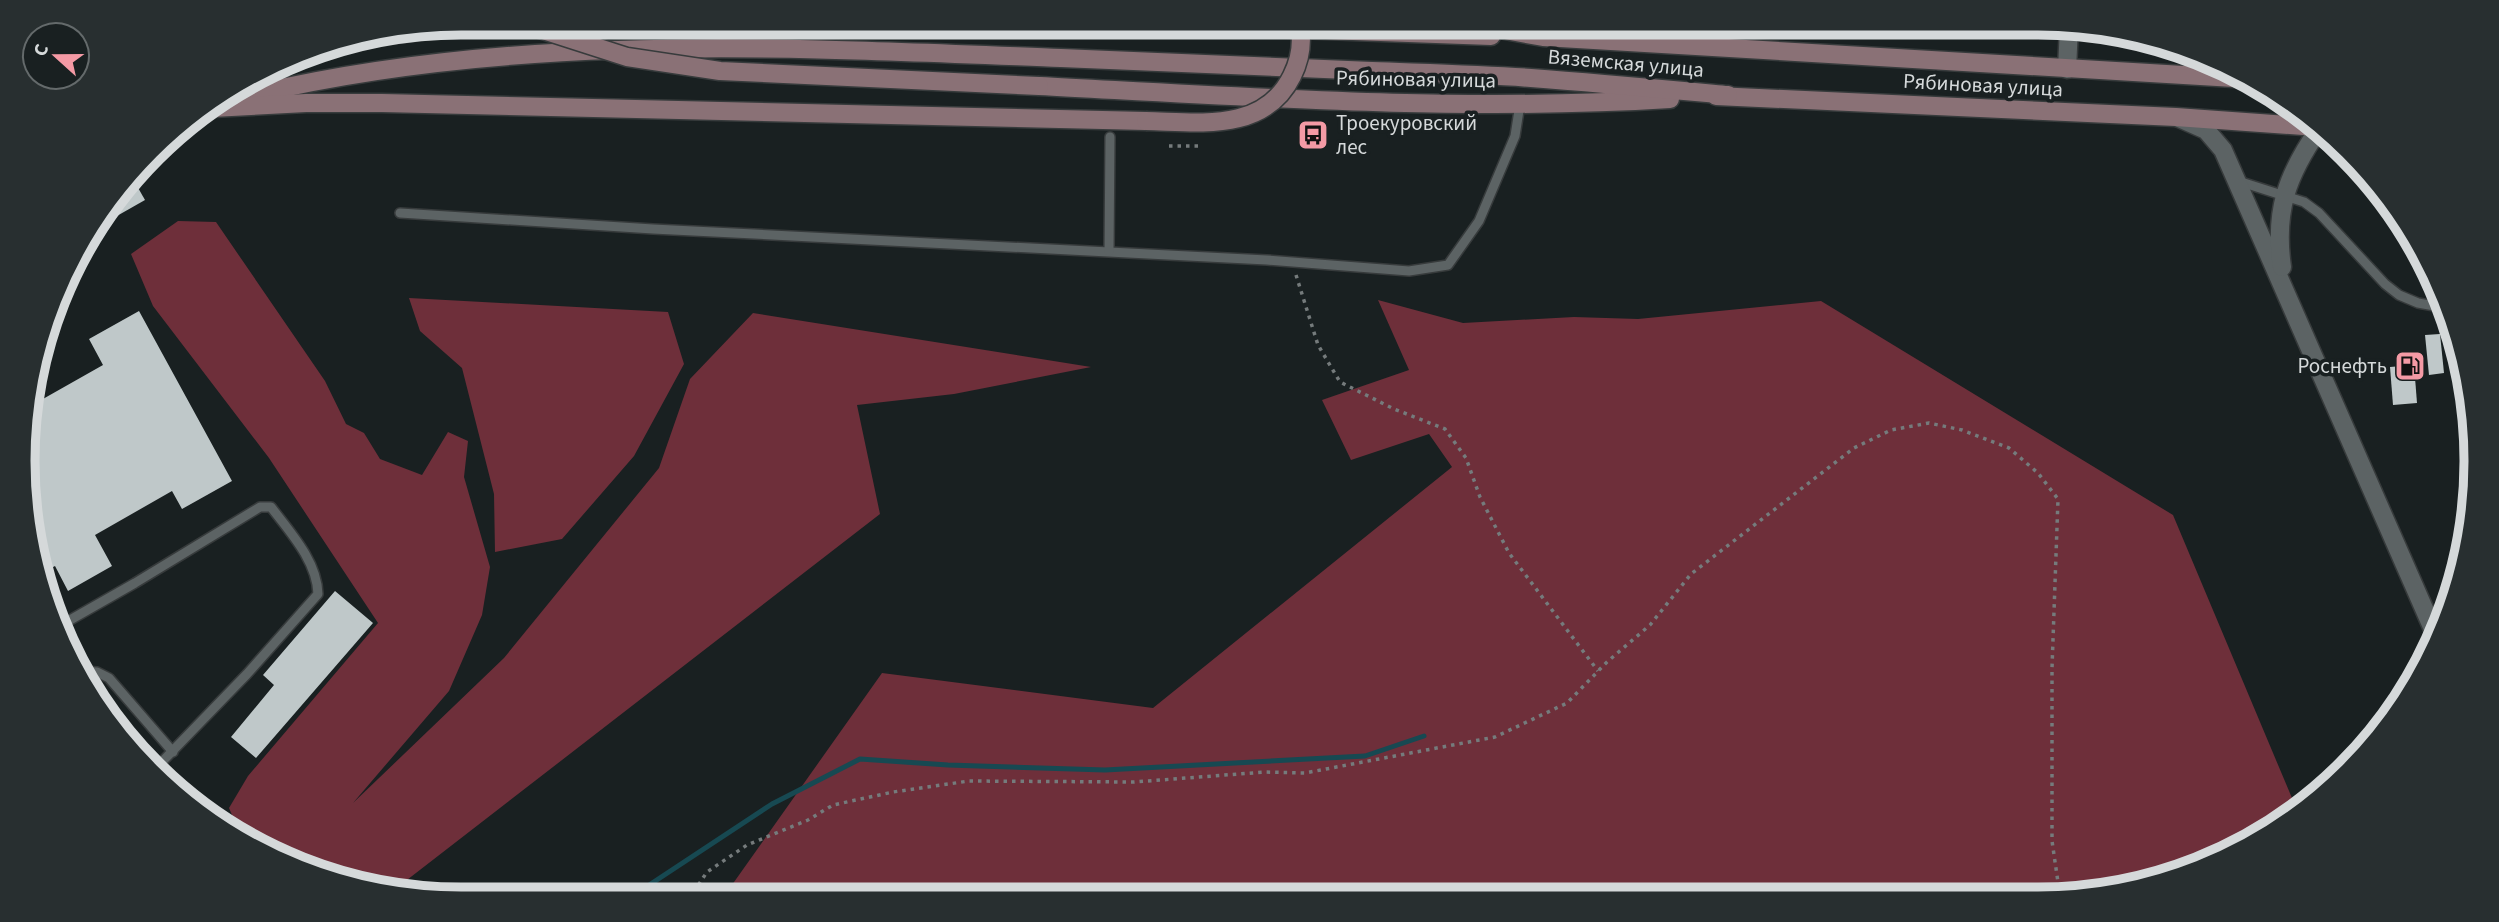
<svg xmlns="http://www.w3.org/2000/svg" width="2499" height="922" viewBox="0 0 2499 922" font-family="'Source Sans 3',sans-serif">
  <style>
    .forest { fill: #6e2f3a }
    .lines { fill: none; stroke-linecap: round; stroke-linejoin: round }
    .stream { stroke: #174952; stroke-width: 5 }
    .building { fill: #bfc8c9 }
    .lane-casing { stroke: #373b3c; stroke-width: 12 }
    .street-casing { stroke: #373b3c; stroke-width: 21 }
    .secondary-casing { stroke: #373b3c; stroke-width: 21 }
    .path { stroke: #757b7c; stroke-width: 3.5; stroke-dasharray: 3.5 5; stroke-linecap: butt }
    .lane { stroke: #5c6364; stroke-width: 9 }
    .street { stroke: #5c6364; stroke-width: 18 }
    .secondary { stroke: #8a7176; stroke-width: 18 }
    .secondary-bridge-casing { stroke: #373b3c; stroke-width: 21; stroke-linecap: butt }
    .secondary-bridge { stroke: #8a7176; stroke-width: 18 }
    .labels { text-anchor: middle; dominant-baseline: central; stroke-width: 7; stroke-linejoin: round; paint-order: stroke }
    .street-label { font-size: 21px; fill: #d5d9da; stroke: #192021 }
    .poi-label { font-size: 21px; fill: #d5d9da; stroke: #192021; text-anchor: start }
    .rim { fill: none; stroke: #d5d9da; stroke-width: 9 }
  </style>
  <rect width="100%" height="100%" fill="#192021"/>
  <g class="forest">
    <polygon points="178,221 216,222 325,381 346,424 364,433 380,459 422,475 448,432 468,441 464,477 490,567 482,615 449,691 353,803 504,658 659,468 690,379 753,313 1091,367 954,394 857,405 880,514 394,890 347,884 239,831 229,808 248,776 378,623 269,458 153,306 131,254"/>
    <polygon points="409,298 668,312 684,364 634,456 562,539 495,552 494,494 462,368 420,331"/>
    <polygon points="1378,300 1463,323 1574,317 1638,319 1821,301 2173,515 2297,810 2231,854 2096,895 722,899 882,673 1153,708 1452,467 1429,434 1351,460 1322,400 1409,370"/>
  </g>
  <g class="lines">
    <polyline class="stream" points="628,899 772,804 860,759 948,765 1105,770 1365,756 1424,736"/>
  </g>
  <g class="building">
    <polygon points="133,179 145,200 94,229 93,228"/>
    <polygon points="139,311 232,481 182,509 172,491 95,535 112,566 68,591 55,566 42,573 31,547 27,408 103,365 89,339"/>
    <polygon points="2440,334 2444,373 2429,375 2425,335"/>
    <polygon points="2414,365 2417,403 2393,405 2390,367"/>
    <polygon points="335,591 373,623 256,758 231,737 274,685 263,675"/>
  </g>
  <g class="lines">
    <g class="lane-casing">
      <g id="lane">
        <polyline points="1541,23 1543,37"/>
        <polyline points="2238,181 2304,202 2319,213 2385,284 2399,295 2418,303 2440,307"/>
        <polyline points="400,213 653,229 1267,260 1409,271 1448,265 1479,221 1515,136 1520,104"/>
        <polyline points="1109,251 1110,137"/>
        <path d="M63,624L135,583L260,507H271C290,532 317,561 318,594L247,674L156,768"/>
        <polyline points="83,671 97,672 109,678 173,752"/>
      </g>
    </g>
    <g class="street-casing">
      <g id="street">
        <polyline points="2067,69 2069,27"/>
        <polyline points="2179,118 2206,130 2223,150 2436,636"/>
        <path d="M2282,267C2274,211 2287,175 2319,129"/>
      </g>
    </g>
    <g class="secondary-casing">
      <g id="secondary">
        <polyline points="1133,23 1491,36"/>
        <polyline points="1467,23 1543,37 2234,78"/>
        <polyline points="395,34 486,23"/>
        <path d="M1039,86C1248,97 1460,112 1670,99"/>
        <polyline points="1716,96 2176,117 2317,127"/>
        <path d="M223,102C496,31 782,47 1061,58C1164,63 1268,67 1372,71C1425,73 1478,74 1531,78C1597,83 1662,89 1728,95"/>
        <polyline points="212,108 306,103 382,103 1146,121"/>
      </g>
    </g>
    <g class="path">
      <polyline points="1169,146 1199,146"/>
      <polyline points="1296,275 1318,345 1340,382 1394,409 1445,429 1466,458 1480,497 1509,553 1598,671"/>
      <polyline points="689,899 707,872 747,845 808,820 833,805 893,792 969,781 1134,782 1265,772 1305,773 1495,737 1567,703 1607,662 1650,625 1691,574 1854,448 1891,430 1929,423 1962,430 2009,448 2038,473 2058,499 2052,668 2052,841 2060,896"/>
    </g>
    <use href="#lane" class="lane"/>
    <use href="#street" class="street"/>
    <use href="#secondary" class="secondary"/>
    <g class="secondary-bridge-casing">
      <g id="secondary-bridge">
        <polyline points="521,23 627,57 720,71 1039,86"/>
        <path d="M1146,121C1199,122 1264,133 1292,76C1300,60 1303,41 1299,23"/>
      </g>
    </g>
    <use href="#secondary-bridge" class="secondary-bridge"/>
  </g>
  <defs>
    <g id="bus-square" transform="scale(1.575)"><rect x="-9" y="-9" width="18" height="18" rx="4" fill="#f49aa5" stroke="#192021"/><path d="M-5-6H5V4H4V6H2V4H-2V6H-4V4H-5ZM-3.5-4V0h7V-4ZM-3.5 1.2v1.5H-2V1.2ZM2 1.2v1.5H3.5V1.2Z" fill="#111"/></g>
    <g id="fuel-square" transform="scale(1.575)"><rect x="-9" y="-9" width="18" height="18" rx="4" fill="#f49aa5" stroke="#192021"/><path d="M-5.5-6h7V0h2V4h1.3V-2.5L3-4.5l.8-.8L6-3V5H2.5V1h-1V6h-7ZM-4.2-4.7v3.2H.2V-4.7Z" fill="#111"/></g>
  </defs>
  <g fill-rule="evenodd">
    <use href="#bus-square" x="1313" y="135"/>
    <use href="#fuel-square" x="2410" y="366"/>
  </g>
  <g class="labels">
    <g class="street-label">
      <text transform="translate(1626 63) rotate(5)">Вяземская улица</text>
      <text transform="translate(1416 79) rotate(1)">Рябиновая улица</text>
      <text transform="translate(1983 85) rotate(3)">Рябиновая улица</text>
    </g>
    <g class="poi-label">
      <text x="1336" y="123">Троекуровский<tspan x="1336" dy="24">лес</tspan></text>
      <text x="2387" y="366" text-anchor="end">Роснефть</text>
    </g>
  </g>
  <path d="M0 0H2499V922H0ZM461 35H2038A426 426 0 0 1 2464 461V461A426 426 0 0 1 2038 887H461A426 426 0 0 1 35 461V461A426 426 0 0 1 461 35Z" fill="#282f30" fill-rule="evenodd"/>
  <path class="rim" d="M461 35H2038A426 426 0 0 1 2464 461V461A426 426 0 0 1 2038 887H461A426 426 0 0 1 35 461V461A426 426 0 0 1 461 35Z"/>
  <g transform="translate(56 56) rotate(291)"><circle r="33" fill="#192021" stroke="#646a6b" stroke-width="2"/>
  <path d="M0-5L12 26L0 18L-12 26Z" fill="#f49aa5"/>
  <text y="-10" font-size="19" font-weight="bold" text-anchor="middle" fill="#d5d9da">С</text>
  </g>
</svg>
